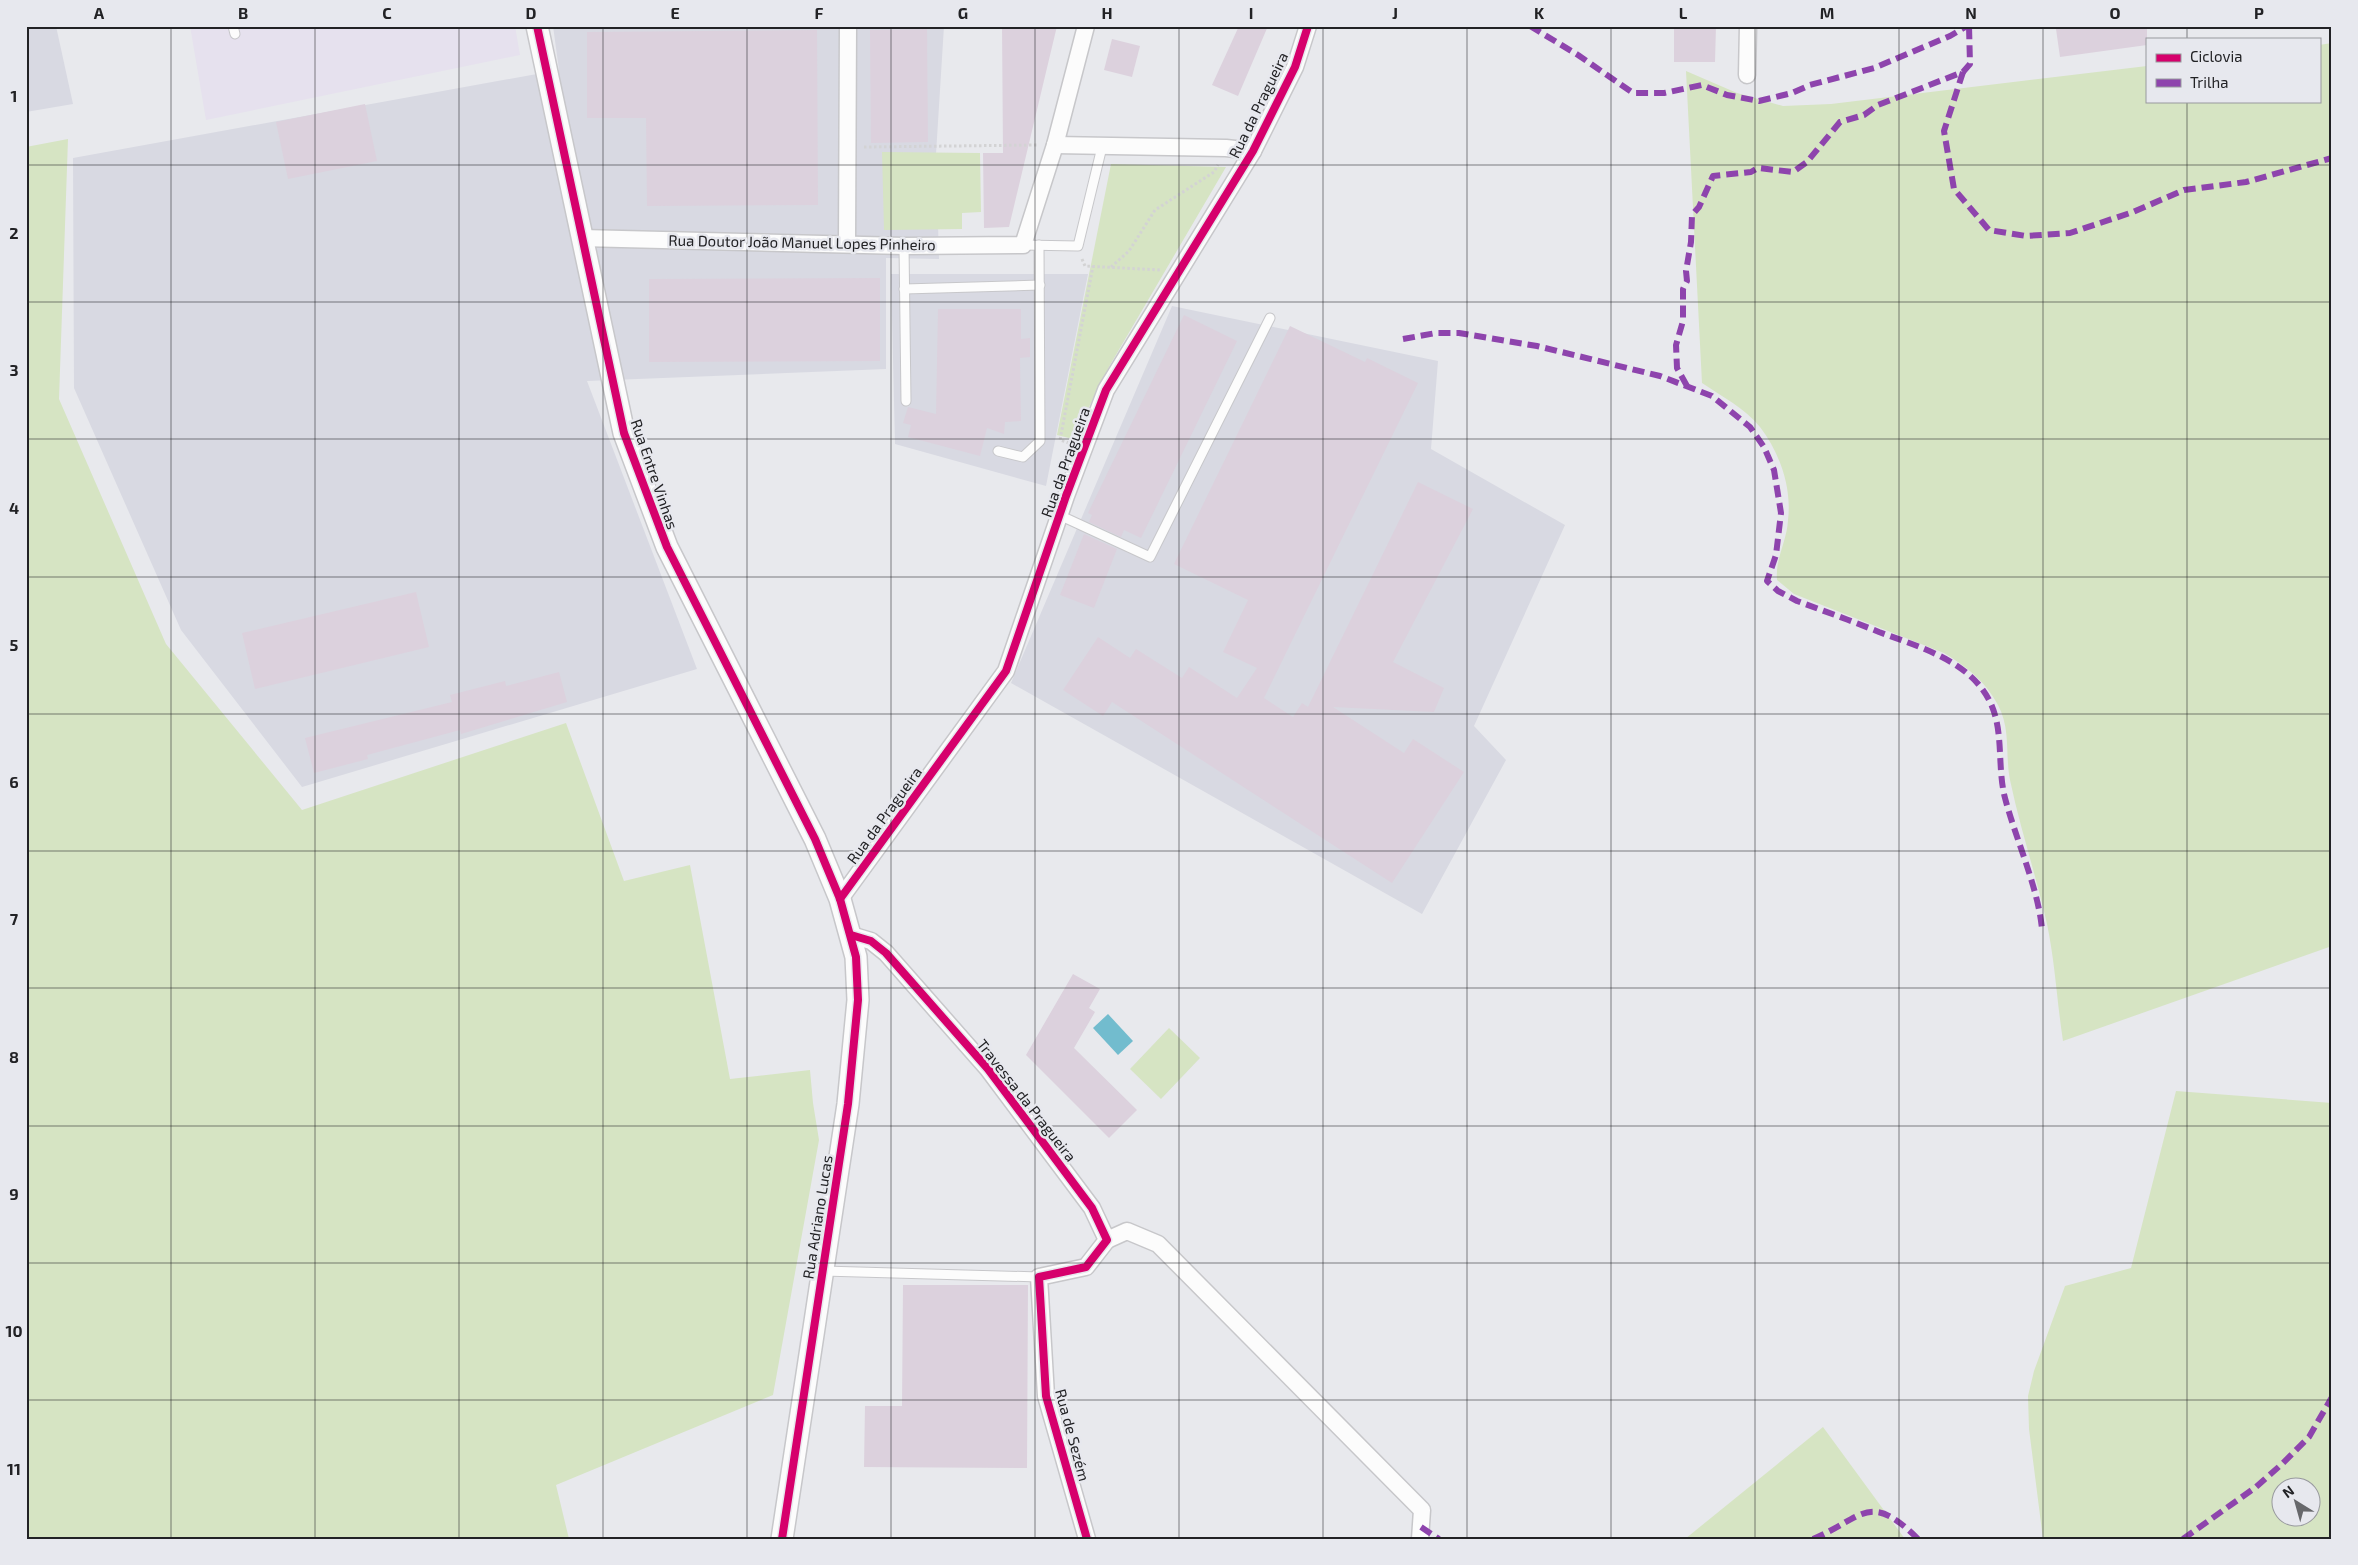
<svg xmlns="http://www.w3.org/2000/svg" width="2358" height="1565" viewBox="0 0 2358 1565" font-family="'Exo 2',sans-serif">
  <style>
    .commercial { fill: #e6e1ee }
    .built { fill: #d8d9e2 }
    .green { fill: #d6e4c3; fill-rule: evenodd }
    .water { fill: #72bcce }
    .building { fill: #dcd1dd }
    .lines { fill: none; stroke-linecap: round; stroke-linejoin: round }
    .service-casing { stroke: #c7c7ca; stroke-width: 11 }
    .minor-casing { stroke: #c7c7ca; stroke-width: 19 }
    .tertiary-casing { stroke: #c7c7ca; stroke-width: 24 }
    .path { stroke: #d3d3d4; stroke-width: 3; stroke-dasharray: 2.5 2.5; stroke-linecap: butt }
    .service { stroke: #fcfcfc; stroke-width: 9 }
    .minor { stroke: #fcfcfc; stroke-width: 16 }
    .tertiary { stroke: #fcfcfc; stroke-width: 21 }
    .quiet { stroke: #8e44ad; stroke-width: 6; stroke-dasharray: 12 6; stroke-linecap: butt }
    .cycleway-casing { stroke: #e7e8ee; stroke-width: 11 }
    .cycleway { stroke: #d6006c; stroke-width: 8 }
    .grid { fill: none; stroke: #222225; stroke-width: 1; stroke-opacity: 0.55 }
    .labels { text-anchor: middle; dominant-baseline: central; stroke-width: 5; stroke-linejoin: round; paint-order: stroke }
    .street-label { font-size: 15px; fill: #222225; stroke: #e7e8ee }
    .neatline { fill: none; stroke: #222225; stroke-width: 2 }
    .grid-label { font-size: 16px; text-anchor: middle; font-weight: bold; fill: #222225 }
  </style>
  <rect width="100%" height="100%" fill="#e8e9ed"/>
  <polygon class="commercial" points="190,26 515,26 520,55 206,120"/>
  <g class="built">
    <polygon points="26,26 56,26 73,104 26,112"/>
    <polygon points="553,26 944,26 936,154 939,259 886,258 886,369 587,381 697,669 302,787 181,630 74,388 73,158 559,70"/>
    <polygon points="891,274 1088,274 1046,486 895,444"/>
    <polygon points="1172,306 1438,361 1431,449 1565,525 1474,726 1506,760 1422,914 1011,683"/>
  </g>
  <g class="green">
    <path d="M2332,43V946L2063,1041C2057,1002 2055,962 2047,924C2036,875 2020,828 2010,780C2005,755 2011,729 1998,705C1986,682 1966,666 1944,653L1794,594L1777,580C1775,559 1787,541 1788,520C1792,488 1780,453 1760,427C1745,408 1721,396 1702,383L1686,71L1737,93L1783,106L1831,104L2147,66V101H2319V45Z"/>
    <polygon points="68,139 59,399 166,644 302,810 566,723 624,881 690,865 730,1079 810,1070 813,1103 819,1140 773,1395 556,1485 569,1539 26,1539 26,147"/>
    <polygon points="882,152 980,153 981,212 962,213 962,229 884,230"/>
    <polygon points="1111,164 1226,167 1110,365 1073,439 1057,435"/>
    <polygon points="1169,1028 1200,1058 1161,1099 1130,1069"/>
    <path d="M2176,1091L2332,1103V1539H2043L2029,1429L2028,1396L2034,1371L2065,1286L2131,1268ZM2280,1488H2310V1518H2280Z"/>
    <polygon points="1823,1427 1905,1539 1685,1539"/>
  </g>
  <polygon class="water" points="1108,1014 1133,1041 1118,1055 1093,1028"/>
  <g class="building">
    <polygon points="1002,26 1057,26 1009,227 984,228 983,153 1003,153"/>
    <polygon points="1239,26 1268,26 1238,96 1212,85"/>
    <polygon points="1674,26 1716,26 1715,62 1674,62"/>
    <polygon points="2076,26 2147,26 2147,45 2060,57 2056,29"/>
    <polygon points="927,29 928,142 871,143 870,30"/>
    <polygon points="817,30 818,205 647,206 646,118 587,118 587,32"/>
    <polygon points="1112,39 1140,46 1132,77 1104,70"/>
    <polygon points="365,104 377,161 288,179 276,122"/>
    <polygon points="880,278 880,361 649,362 649,279"/>
    <polygon points="938,309 1021,309 1021,339 1030,338 1030,357 1020,358 1021,421 1005,422 1004,434 987,428 980,456 908,437 911,425 903,423 908,407 936,414"/>
    <polygon points="1184,315 1237,341 1141,538 1124,530 1121,537 1089,522 1092,515 1088,513"/>
    <polygon points="1290,326 1365,362 1367,358 1418,383 1264,698 1293,717 1302,703 1308,707 1418,482 1473,509 1393,662 1444,688 1434,712 1333,707 1404,753 1413,739 1464,772 1392,883 1112,702 1103,716 1063,690 1098,637 1130,658 1136,649 1182,678 1189,667 1237,698 1257,668 1223,652 1248,600 1174,564"/>
    <polygon points="1084,534 1117,549 1094,608 1060,595"/>
    <polygon points="416,592 429,647 255,689 242,633"/>
    <polygon points="559,672 567,702 461,734 460,730 367,755 368,759 314,773 305,738 452,702 450,695 505,681 506,686"/>
    <polygon points="1073,974 1100,989 1089,1008 1095,1012 1074,1048 1137,1110 1109,1138 1026,1055"/>
    <polygon points="903,1285 1028,1285 1027,1468 864,1467 865,1406 902,1406"/>
  </g>
  <g class="lines">
    <g class="service-casing">
      <g id="service">
        <polyline points="233,26 235,34"/>
        <polyline points="1023,245 1078,246 1102,147"/>
        <polyline points="904,246 906,401"/>
        <polyline points="904,289 1040,285"/>
        <polyline points="998,451 1023,457 1040,441 1039,245"/>
        <polyline points="1059,515 1150,557 1270,318"/>
        <polyline points="823,1271 1039,1277"/>
      </g>
    </g>
    <g class="minor-casing">
      <g id="minor">
        <polyline points="1747,75 1748,26"/>
        <polyline points="1055,145 1226,148 1253,151"/>
        <polyline points="581,238 904,246 1023,245 1055,145 1086,26"/>
        <polyline points="847,243 848,26"/>
        <polyline points="840,899 1006,671 1066,496 1106,390 1253,151 1295,67 1308,26"/>
        <polyline points="851,935 871,941 886,953 988,1069 1092,1208 1107,1240 1086,1267 1039,1277 1046,1396 1087,1539"/>
        <polyline points="1107,1240 1127,1231 1158,1244 1422,1510 1420,1539"/>
      </g>
    </g>
    <g class="tertiary-casing">
      <polyline id="tertiary" points="537,26 624,433 667,547 815,839 840,899 856,957 858,1000 848,1104 782,1539"/>
    </g>
    <g class="path">
      <polyline points="864,147 1038,145"/>
      <polyline points="1082,259 1085,266 1160,270"/>
      <polyline points="1111,267 1129,251 1155,210 1214,172 1218,165"/>
      <polyline points="1069,443 1060,440 1093,266"/>
    </g>
    <use href="#service" class="service"/>
    <use href="#minor" class="minor"/>
    <use href="#tertiary" class="tertiary"/>
    <g class="quiet">
      <polyline points="1530,26 1578,55 1633,93 1664,93 1702,85 1727,95 1759,101 1792,93 1810,85 1874,68 1950,36 1967,26"/>
      <polyline points="1963,72 1944,131 1954,189 1989,230 2026,236 2070,233 2133,212 2184,190 2246,182 2332,158"/>
      <path d="M1403,339L1436,333H1459L1537,346L1660,376L1712,396L1750,427L1764,447L1774,470L1781,513L1776,555L1767,581L1778,591L1797,601C1824,611 1852,621 1879,632C1919,647 1972,661 1991,704C2004,733 1997,767 2005,798C2016,840 2038,887 2042,929"/>
      <polyline points="1687,386 1677,368 1676,345 1683,321 1683,289 1687,281 1686,271 1691,242 1692,215 1699,207 1713,176 1751,172 1758,168 1793,172 1807,162 1840,122 1864,115 1878,105 1963,72 1970,64 1969,26"/>
      <polyline points="1421,1527 1439,1539"/>
      <path d="M1813,1539C1863,1518 1869,1490 1918,1539"/>
      <polyline points="2183,1539 2256,1487 2282,1464 2309,1437 2332,1397"/>
    </g>
    <g class="cycleway-casing">
      <g id="cycleway">
        <polyline points="537,26 624,433 667,547 815,839 840,899 856,957 858,1000 848,1104 782,1539"/>
        <polyline points="840,899 1006,671 1066,496 1106,390 1253,151 1295,67 1308,26"/>
        <polyline points="851,935 871,941 886,953 988,1069 1092,1208 1107,1240 1086,1267 1039,1277 1046,1396 1087,1539"/>
      </g>
    </g>
    <use href="#cycleway" class="cycleway"/>
  </g>
  <path class="grid" d="M171,26V1539M315,26V1539M459,26V1539M603,26V1539M747,26V1539M891,26V1539M1035,26V1539M1179,26V1539M1323,26V1539M1467,26V1539M1611,26V1539M1755,26V1539M1899,26V1539M2043,26V1539M2187,26V39M2187,101V1539M26,165H2332M26,302H2332M26,439H2332M26,577H2332M26,714H2332M26,851H2332M26,988H2332M26,1126H2332M26,1263H2332M26,1400H2332"/>
  <g class="labels">
    <g class="street-label">
      <text transform="translate(1258 105) rotate(-64)">Rua da Pragueira</text>
      <text transform="translate(802 242) rotate(1)">Rua Doutor João Manuel Lopes Pinheiro</text>
      <text transform="translate(1065 462) rotate(-70)">Rua da Pragueira</text>
      <text transform="translate(655 474) rotate(71)">Rua Entre Vinhas</text>
      <text transform="translate(884 815) rotate(-54)">Rua da Pragueira</text>
      <text transform="translate(1027 1100) rotate(52)">Travessa da Pragueira</text>
      <text transform="translate(817 1217) rotate(-81)">Rua Adriano Lucas</text>
      <text transform="translate(1073 1435) rotate(75)">Rua de Sezém</text>
    </g>
  </g>
  <rect width="2358" height="1565" fill="none" stroke="#e7e8ee" stroke-width="55"/>
  <rect x="2146" y="38" width="175" height="65" fill="#e7e8ee" stroke="#98999e"/>
  <rect x="2156" y="54" width="25" height="8" fill="#d6006c" stroke="#98999e"/>
  <text x="2190" y="62" font-size="15" fill="#222225">Ciclovia</text>
  <rect x="2156" y="79" width="25" height="8" fill="#8e44ad" stroke="#98999e"/>
  <text x="2190" y="88" font-size="15" fill="#222225">Trilha</text>
  <g transform="translate(2296 1502) rotate(323)"><circle r="24" fill="#e7e8ee" stroke="#98999e"/>
  <path d="M0-4L9 19L0 12L-9 19Z" fill="#67686b"/>
  <text y="-8" font-size="14" font-weight="bold" text-anchor="middle" fill="#222225">N</text>
  </g>
  <rect x="28" y="28" width="2302" height="1510" class="neatline"/>
  <g class="grid-label">
    <text x="99" y="19">A</text>
    <text x="243" y="19">B</text>
    <text x="387" y="19">C</text>
    <text x="531" y="19">D</text>
    <text x="675" y="19">E</text>
    <text x="819" y="19">F</text>
    <text x="963" y="19">G</text>
    <text x="1107" y="19">H</text>
    <text x="1251" y="19">I</text>
    <text x="1395" y="19">J</text>
    <text x="1539" y="19">K</text>
    <text x="1683" y="19">L</text>
    <text x="1827" y="19">M</text>
    <text x="1971" y="19">N</text>
    <text x="2115" y="19">O</text>
    <text x="2259" y="19">P</text>
    <text x="14" y="102">1</text>
    <text x="14" y="239">2</text>
    <text x="14" y="376">3</text>
    <text x="14" y="514">4</text>
    <text x="14" y="651">5</text>
    <text x="14" y="788">6</text>
    <text x="14" y="925">7</text>
    <text x="14" y="1063">8</text>
    <text x="14" y="1200">9</text>
    <text x="14" y="1337">10</text>
    <text x="14" y="1475">11</text>
  </g>
</svg>
